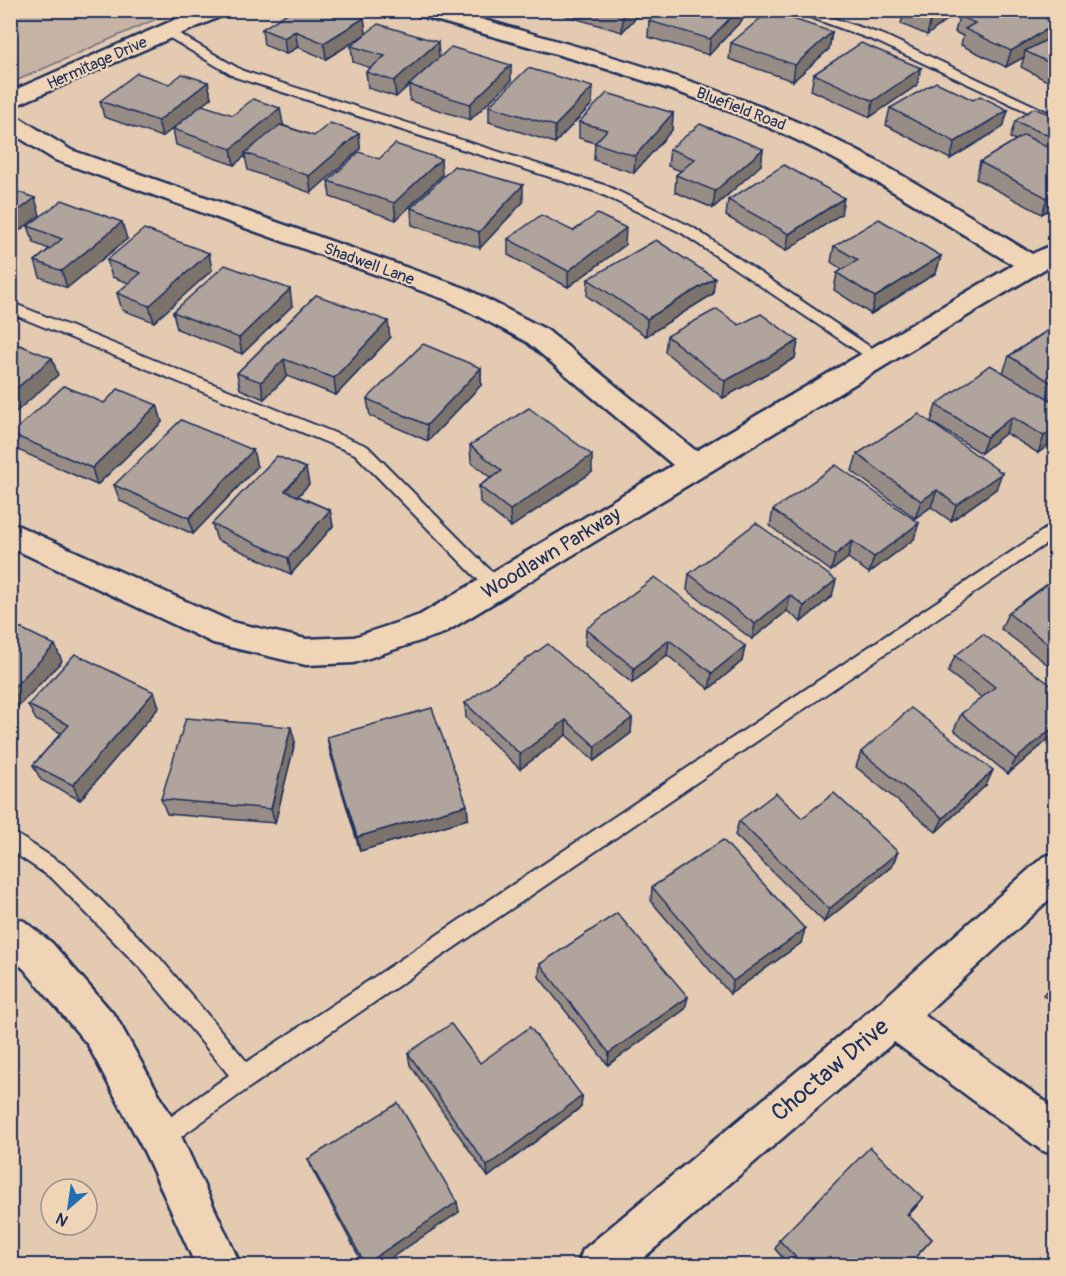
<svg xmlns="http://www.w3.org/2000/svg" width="1066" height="1276" viewBox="0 0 1066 1276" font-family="Pangolin,sans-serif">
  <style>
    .green { fill: #c6b3a4; stroke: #707181; stroke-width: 1.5 }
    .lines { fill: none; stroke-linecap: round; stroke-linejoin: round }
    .service-casing { stroke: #1b2f5e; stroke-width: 4 }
    .minor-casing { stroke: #1b2f5e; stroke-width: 5 }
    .tertiary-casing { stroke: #1b2f5e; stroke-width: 5 }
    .service { fill: #f0d4b6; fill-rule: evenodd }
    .minor { fill: #f0d4b6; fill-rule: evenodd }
    .tertiary { fill: #f0d4b6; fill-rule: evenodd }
    .wall { fill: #988d86; stroke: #1b2f5e; stroke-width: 1.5 }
    .shaded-wall { fill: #7c736d; stroke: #1b2f5e; stroke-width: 1.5 }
    .building { fill: #b1a49c; stroke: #1b2f5e; stroke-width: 1.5 }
    .labels { text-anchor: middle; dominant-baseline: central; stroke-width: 4.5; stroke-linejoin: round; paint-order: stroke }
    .far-street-label { font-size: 16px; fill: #1b2f5e; stroke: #f0d4b6 }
    .street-label { font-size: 20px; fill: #1b2f5e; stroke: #f0d4b6 }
    .near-street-label { font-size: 24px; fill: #1b2f5e; stroke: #f0d4b6 }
  </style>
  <rect width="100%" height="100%" fill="#e3cab1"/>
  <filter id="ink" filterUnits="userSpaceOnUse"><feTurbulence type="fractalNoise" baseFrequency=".0167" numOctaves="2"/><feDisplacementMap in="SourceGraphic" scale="12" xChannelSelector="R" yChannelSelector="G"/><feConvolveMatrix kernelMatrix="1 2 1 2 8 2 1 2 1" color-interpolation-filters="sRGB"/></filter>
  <g filter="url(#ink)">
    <polygon class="green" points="11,10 174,10 174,11 11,83"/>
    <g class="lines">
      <g class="service-casing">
        <g id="service">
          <polygon points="791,10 809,10 886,36 1056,116 1056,125 878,42"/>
          <polygon points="169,28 243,71 607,186 692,227 885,357 877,362 872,361 682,233 597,192 235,77 165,35 163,32"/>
          <polygon points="10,302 367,446 502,582 505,587 502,592 496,594 490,592 355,454 10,313"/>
          <polygon points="1056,522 1056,537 253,1085 168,1146 160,1150 152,1146 148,1138 152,1130 229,1075 143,971 53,879 10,850 10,830 67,867 159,957 247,1062"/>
        </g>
      </g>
      <g class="minor-casing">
        <g id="minor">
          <polygon points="197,10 226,10 224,15 10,108 10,92"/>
          <path d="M415,10H450C561,43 675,71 783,116C871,152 951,205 1032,254L1056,243V262L444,633L354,663L306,665L213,643L10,547V522L232,622L306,639L354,637L420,615L673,465L527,342L447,300L55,160L10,132V115L18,117L71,150L465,288L547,330L696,451L1013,265C933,216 854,164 768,127C656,78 535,49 417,15Z"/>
          <polygon points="1056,853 1056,893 924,1015 1056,1109 1056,1156 1041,1150 894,1042 634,1266 577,1266 583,1250 879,1003 1043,857"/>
        </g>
      </g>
      <g class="tertiary-casing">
        <polygon id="tertiary" points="10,916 24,921 52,943 116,1017 175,1123 241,1266 196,1266 145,1153 88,1045 24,969 10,957"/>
      </g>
      <use href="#service" class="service"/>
      <use href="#minor" class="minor"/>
      <use href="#tertiary" class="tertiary"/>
    </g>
    <g class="wall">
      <polygon points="563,10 643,10 622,32 563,15"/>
      <polygon points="892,10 960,10 927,35 901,24 903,15"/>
      <polygon points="959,16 1056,23 1056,29 1053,36 1056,35 1056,92 1049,89 1051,83 1021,67 1024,57 1006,67 961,45 963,36 955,32"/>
      <polygon points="364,18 366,34 326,59 298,47 286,54 264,45 262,29"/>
      <polygon points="743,19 709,55 648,37 649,21"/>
      <polygon points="832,32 829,49 793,81 729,59 731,43"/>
      <polygon points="351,46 439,58 511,81 470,120 410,101 409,85 396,97 368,88 366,72 371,68 353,62"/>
      <polygon points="921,68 917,85 870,117 811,90 814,74"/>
      <polygon points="208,82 211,98 162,137 104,117 100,101 169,84"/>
      <polygon points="973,100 1008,110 1003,127 950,159 886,125 890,108"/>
      <polygon points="592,104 555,143 489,122 489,106"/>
      <polygon points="673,113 672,130 634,173 594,160 595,143 579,138 579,122"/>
      <polygon points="233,115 283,124 282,125 314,136 359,133 360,149 311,193 248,170 245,156 234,165 176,145 173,129"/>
      <polygon points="1056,117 1056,144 1049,149 1056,152 1056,205 1042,214 976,179 980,162 1016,140 1010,138 1015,121"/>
      <polygon points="670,149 763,149 761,165 713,208 675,192 676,175 681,171 668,166"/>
      <polygon points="379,159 442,175 396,220 330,197 328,181"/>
      <polygon points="728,200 841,214 786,251 726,216"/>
      <polygon points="523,202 480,248 412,225 411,208"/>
      <polygon points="28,226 127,239 67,288 40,277 35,261 49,249 34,243"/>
      <polygon points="573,231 625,245 568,287 508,255 508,239"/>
      <polygon points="834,246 941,256 936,273 871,314 834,290 837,273 843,270 831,262"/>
      <polygon points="107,260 212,270 154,322 122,310 117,293 129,283 112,277"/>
      <polygon points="588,279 713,294 646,336 587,296"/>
      <polygon points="316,295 390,338 336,395 287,376 264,399 240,389 237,373"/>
      <polygon points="292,306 242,354 177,329 173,312"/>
      <polygon points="739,325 798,341 795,358 723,398 665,352 667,336"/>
      <polygon points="1056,325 1056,439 1038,453 1006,433 981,453 931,422 936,405 1003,373 1009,356"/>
      <polygon points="481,368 481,385 428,441 370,416 367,399"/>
      <polygon points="157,405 162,422 97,485 18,450 11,434"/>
      <polygon points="470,445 592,472 511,527 480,502 479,486 491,478 471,462"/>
      <polygon points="857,454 996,489 951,521 931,507 915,518 852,471"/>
      <polygon points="257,467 193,534 120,501 114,485"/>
      <polygon points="309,484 298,496 330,510 333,526 291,574 217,540 212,524"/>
      <polygon points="773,510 914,539 869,573 848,558 831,571 770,526"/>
      <polygon points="689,574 832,596 801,622 787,611 752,639 687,590"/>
      <polygon points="1056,578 1056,671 1001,629 1008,613"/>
      <polygon points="586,629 745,646 742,661 709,689 667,655 632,683 585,645"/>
      <polygon points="955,656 1056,689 1056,733 1008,774 954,730 961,714 982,698 948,672"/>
      <polygon points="154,692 159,707 80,800 41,780 33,765 61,733 36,720 28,705"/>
      <polygon points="465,703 632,718 631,733 594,761 566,735 520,769 466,718"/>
      <polygon points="327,737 467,805 468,819 360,851 330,752"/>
      <polygon points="295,742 275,823 167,814 161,799"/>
      <polygon points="861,752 993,770 986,785 936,832 856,767"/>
      <polygon points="739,821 892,866 824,922 735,835"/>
      <polygon points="652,887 801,943 730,994 651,901"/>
      <polygon points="540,964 685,1009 608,1065 539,977"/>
      <polygon points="1056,979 1056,1006 1043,995"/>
      <polygon points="408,1053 480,1063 582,1096 581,1107 488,1177 410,1065"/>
      <polygon points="308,1159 459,1212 379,1266 364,1266 312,1169"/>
      <polygon points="923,1198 915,1208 908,1215 932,1239 908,1266 790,1266 775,1249 779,1240"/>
    </g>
    <g class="shaded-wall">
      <polygon points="628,10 643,10 622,32 623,15"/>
      <polygon points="738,10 744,10 743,19 709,55 710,39"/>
      <polygon points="942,10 960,10 927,35 931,19"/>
      <polygon points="364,18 366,34 326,59 324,43"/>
      <polygon points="1056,24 1056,29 1052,40 1025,51 1024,57 1006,67 1011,51"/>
      <polygon points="295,31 298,47 286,54 284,38"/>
      <polygon points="832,32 829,49 793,81 795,65"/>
      <polygon points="438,42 439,58 396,97 394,81"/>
      <polygon points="511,65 511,81 470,120 470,104"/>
      <polygon points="921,68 917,85 870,117 873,101"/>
      <polygon points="208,82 211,98 162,137 158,121"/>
      <polygon points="593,87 592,104 555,143 555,126"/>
      <polygon points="280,108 283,124 248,154 245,153 245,156 234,165 231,149"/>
      <polygon points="1008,110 1003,127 950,159 955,142"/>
      <polygon points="673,113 672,130 634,173 635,156"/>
      <polygon points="1056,131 1056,144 1044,153 1049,136"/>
      <polygon points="359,133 360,149 311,193 309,176"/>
      <polygon points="763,149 761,165 713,208 715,191"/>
      <polygon points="441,159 442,175 396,220 394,203"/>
      <polygon points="523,185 523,202 480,248 479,232"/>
      <polygon points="1056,192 1056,205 1042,214 1047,198"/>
      <polygon points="35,198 40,215 10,238 10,217"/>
      <polygon points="844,198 841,214 786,251 789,234"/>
      <polygon points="122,222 127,239 67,288 62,271"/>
      <polygon points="626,228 625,245 568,287 568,271"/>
      <polygon points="209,253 212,270 154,322 149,306"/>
      <polygon points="941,256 936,273 871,314 875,297"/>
      <polygon points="715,278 713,294 646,336 647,319"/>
      <polygon points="290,289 292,306 242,354 239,338"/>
      <polygon points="388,321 390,338 336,395 334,378"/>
      <polygon points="798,341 795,358 723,398 725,381"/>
      <polygon points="52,358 58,375 10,417 10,394"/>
      <polygon points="284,359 287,376 264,399 261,382"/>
      <polygon points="481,368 481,385 428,441 427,425"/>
      <polygon points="157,405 162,422 97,485 92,468"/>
      <polygon points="1012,417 1006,433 981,453 987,437"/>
      <polygon points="1056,427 1056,439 1038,453 1044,436"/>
      <polygon points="253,450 257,467 193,534 189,518"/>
      <polygon points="592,455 592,472 511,527 510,510"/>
      <polygon points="306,468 309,484 288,507 285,491"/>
      <polygon points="1002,473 996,489 951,521 956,505"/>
      <polygon points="937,490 931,507 915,518 921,501"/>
      <polygon points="330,510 333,526 291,574 288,558"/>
      <polygon points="919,523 914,539 869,573 874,557"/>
      <polygon points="852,541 848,558 831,571 835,555"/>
      <polygon points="836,580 832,596 801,622 804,606"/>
      <polygon points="790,595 787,611 752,639 755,624"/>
      <polygon points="669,640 667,655 632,683 634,668"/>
      <polygon points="55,645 62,661 10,715 10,691"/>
      <polygon points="745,646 742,661 709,689 712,673"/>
      <polygon points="154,692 159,707 80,800 73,785"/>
      <polygon points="632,718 631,733 594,761 595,746"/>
      <polygon points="566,720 566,735 520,769 520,754"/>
      <polygon points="1056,725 1056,733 1008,774 1016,759"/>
      <polygon points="291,727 295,742 275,823 271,809"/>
      <polygon points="993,770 986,785 936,832 943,818"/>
      <polygon points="467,805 468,819 360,851 357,837"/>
      <polygon points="898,852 892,866 824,922 829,909"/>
      <polygon points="805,929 801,943 730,994 733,981"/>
      <polygon points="688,997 685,1009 608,1065 609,1053"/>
      <polygon points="582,1096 581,1107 488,1177 487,1166"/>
      <polygon points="923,1198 915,1208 900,1224 907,1214"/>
      <polygon points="457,1202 459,1212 379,1266 366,1266 365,1264"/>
    </g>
    <g class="building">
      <polygon points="292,10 345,10 364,18 324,43 295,31 284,38 262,29"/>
      <polygon points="606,10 628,10 623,15"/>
      <polygon points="660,10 738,10 710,39 649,21"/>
      <polygon points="910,10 942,10 931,19"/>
      <polygon points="969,10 1028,10 1056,23 1056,24 1011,51 965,29 975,23 959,16"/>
      <polygon points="769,11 832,32 795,65 731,43"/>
      <polygon points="378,24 438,42 394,81 366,72 385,56 351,46"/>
      <polygon points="1056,35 1056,66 1025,51"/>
      <polygon points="861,43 921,68 873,101 814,74"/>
      <polygon points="451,47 511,65 470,104 409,85"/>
      <polygon points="528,68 593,87 555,126 489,106"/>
      <polygon points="137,73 169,84 182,74 208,82 158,121 100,101"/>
      <polygon points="936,82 973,100 980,96 1008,110 955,142 890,108"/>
      <polygon points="607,93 673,113 635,156 595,143 607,130 579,122"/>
      <polygon points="253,99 280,108 231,149 173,129 202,105 233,115"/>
      <polygon points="1034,108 1056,117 1056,131 1049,136 1015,121"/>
      <polygon points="330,123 359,133 309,176 245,153 280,125 314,136"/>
      <polygon points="700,124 763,149 715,191 676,175 695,159 670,149"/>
      <polygon points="1024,135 1056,152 1056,192 1047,198 980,162"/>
      <polygon points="395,144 441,159 394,203 328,181 359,152 379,159"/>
      <polygon points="784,165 844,198 789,234 728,200"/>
      <polygon points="454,166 523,185 479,232 411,208"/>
      <polygon points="10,189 35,198 10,217"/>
      <polygon points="62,200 122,222 62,271 35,261 62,239 28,226"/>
      <polygon points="597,214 626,228 568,271 508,239 541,215 573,231"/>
      <polygon points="879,219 941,256 875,297 837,273 858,260 834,246"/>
      <polygon points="144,229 209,253 149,306 117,293 141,273 107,260"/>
      <polygon points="656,240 715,278 647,319 588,279"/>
      <polygon points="225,265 290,289 239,338 173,312"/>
      <polygon points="316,295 388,321 334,378 284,359 261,382 237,373"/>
      <polygon points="717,309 739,325 761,314 798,341 725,381 667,336"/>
      <polygon points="1056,325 1056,386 1009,356"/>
      <polygon points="12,342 52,358 10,394 10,343"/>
      <polygon points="423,344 481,368 427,425 367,399"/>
      <polygon points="990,365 1056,403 1056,427 1044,436 1012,417 987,437 936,405"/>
      <polygon points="64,386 104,403 118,389 157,405 92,468 11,434"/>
      <polygon points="529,408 592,455 510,510 479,486 502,471 470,445"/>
      <polygon points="919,414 1002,473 956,505 937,490 921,501 857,454"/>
      <polygon points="181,420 253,450 189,518 114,485"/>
      <polygon points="277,456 306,468 285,491 330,510 288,558 212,524"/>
      <polygon points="836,465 919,523 874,557 852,541 835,555 773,510"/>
      <polygon points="756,523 836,580 804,606 790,595 755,624 689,574"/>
      <polygon points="655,577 745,646 712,673 669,640 634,668 586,629"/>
      <polygon points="1056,578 1056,650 1008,613"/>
      <polygon points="10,623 55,645 10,691"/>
      <polygon points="983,634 1056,689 1056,725 1016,759 961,714 995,687 955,656"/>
      <polygon points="548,644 632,718 595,746 566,720 520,754 465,703"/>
      <polygon points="75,654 154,692 73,785 33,765 69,725 28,705"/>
      <polygon points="432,708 467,805 357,837 327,737"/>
      <polygon points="911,708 993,770 943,818 861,752"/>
      <polygon points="186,718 291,727 271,809 161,799"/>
      <polygon points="776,793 802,818 834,793 898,852 829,909 739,821"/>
      <polygon points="723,840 805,929 733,981 652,887"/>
      <polygon points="617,913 688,997 609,1053 540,964"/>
      <polygon points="451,1024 480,1063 530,1027 582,1096 487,1166 408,1053"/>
      <polygon points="398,1103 457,1202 365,1264 308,1159"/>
      <polygon points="870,1147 923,1198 907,1214 932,1239 907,1266 804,1266 779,1240"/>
    </g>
  </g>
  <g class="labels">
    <g class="far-street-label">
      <text transform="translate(97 63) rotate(-24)">Hermitage Drive</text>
      <text transform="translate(741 109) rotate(21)">Bluefield Road</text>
      <text transform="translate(369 264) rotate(20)">Shadwell Lane</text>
    </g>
    <g class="street-label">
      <text transform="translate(551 553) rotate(-31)">Woodlawn Parkway</text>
    </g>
    <g class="near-street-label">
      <text transform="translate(830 1070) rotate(-40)">Choctaw Drive</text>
    </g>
  </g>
  <rect width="1066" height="1276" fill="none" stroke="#f0d4b6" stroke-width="36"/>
  <rect x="18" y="18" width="1030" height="1240" fill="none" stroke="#1b2f5e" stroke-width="2" filter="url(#ink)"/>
  <g transform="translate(69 1207) rotate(209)"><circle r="28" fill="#f0d4b6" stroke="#9b9293" stroke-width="1.5"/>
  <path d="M0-4.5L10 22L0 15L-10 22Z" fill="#1f6fb2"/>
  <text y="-9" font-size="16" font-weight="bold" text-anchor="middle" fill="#1b2f5e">N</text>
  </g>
</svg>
